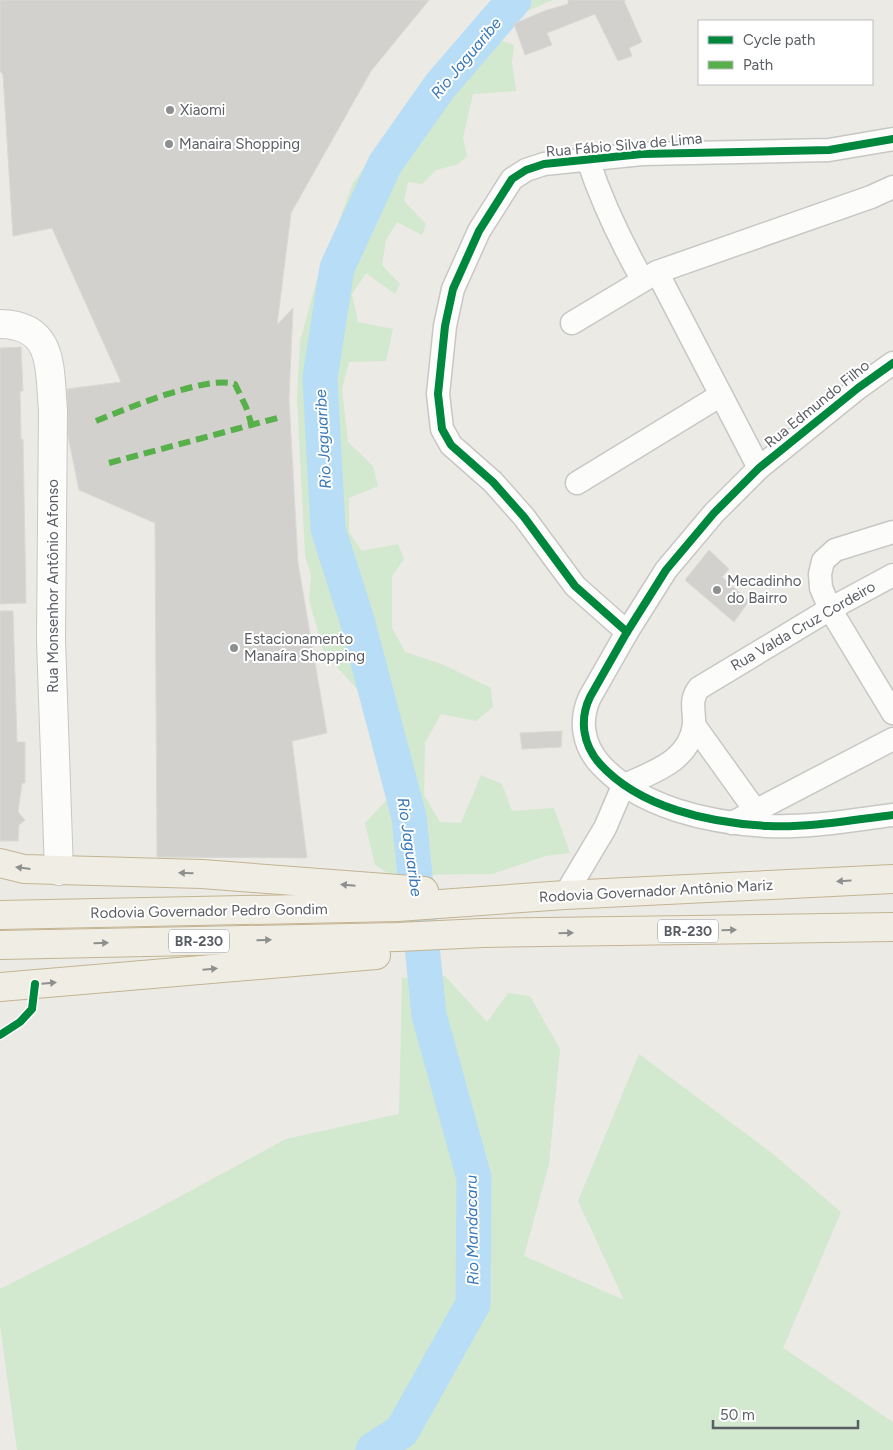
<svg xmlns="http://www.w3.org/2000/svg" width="893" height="1450" viewBox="0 0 893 1450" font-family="Figtree,sans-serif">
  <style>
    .green { fill: #d2e8cf }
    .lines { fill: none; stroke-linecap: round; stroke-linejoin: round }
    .river { stroke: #b7ddf7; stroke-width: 35 }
    .building { fill: #d2d1ce; stroke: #dad9d4 }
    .minor-casing { stroke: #c7c7c5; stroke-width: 25 }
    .tertiary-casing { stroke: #c7c7c5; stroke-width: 30 }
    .trunk-casing { stroke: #c3b392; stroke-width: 30 }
    .minor { stroke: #fcfcfb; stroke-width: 22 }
    .tertiary { stroke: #fcfcfb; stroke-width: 28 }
    .trunk { stroke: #f0eee4; stroke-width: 28 }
    .quiet { stroke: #58b04a; stroke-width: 6; stroke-dasharray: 12 6; stroke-linecap: butt }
    .cycleway-casing { stroke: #fff; stroke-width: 11 }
    .cycleway { stroke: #00873e; stroke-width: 8 }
    .oneway { fill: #8e9090 }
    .poi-dot { fill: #8d8f90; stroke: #fff; stroke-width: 2 }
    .labels { text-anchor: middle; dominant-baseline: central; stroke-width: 4; stroke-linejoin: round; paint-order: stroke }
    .shield { fill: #fff; stroke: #8c8e92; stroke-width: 1 }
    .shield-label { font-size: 14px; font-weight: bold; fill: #5a5e63 }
    .poi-label { font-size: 15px; fill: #5a5e63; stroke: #fff; text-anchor: start }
    .street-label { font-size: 15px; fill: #5a5e63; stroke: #fff }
    .water-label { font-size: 16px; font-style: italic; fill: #3978b7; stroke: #fff }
  </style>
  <rect width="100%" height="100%" fill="#ebeae5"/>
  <g class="green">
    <polygon points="508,0 553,0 520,14 494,38 514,45 512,63 516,91 473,94 463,138 467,156 458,164 436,170 422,184 408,182 404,201 426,224 422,235 397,222 386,240 382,265 400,284 395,294 366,273 352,294 358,322 393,329 386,361 349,362 342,389 348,442 373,466 378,486 349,498 349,532 362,551 398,544 404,559 392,576 392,628 405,652 444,665 491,688 493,707 476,721 441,714 425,743 424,795 440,822 461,823 481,775 502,784 512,811 554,808 570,853 546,856 492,874 391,875 375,865 365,823 395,791 370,703 324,653 309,600 311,575 305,556 297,398 300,341 316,283 353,183 441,59"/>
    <polygon points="445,976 487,1022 508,993 530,996 560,1049 549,1164 524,1256 624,1300 578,1201 639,1054 773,1154 841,1212 783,1348 893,1422 893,1450 17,1450 0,1325 0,1289 142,1217 286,1139 399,1114 402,978"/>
  </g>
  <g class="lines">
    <polyline class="river" points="373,1450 402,1431 473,1304 474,1178 429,1015 409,817 357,620 328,529 320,378 337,268 385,164 440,86 514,0"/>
  </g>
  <g class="building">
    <polygon points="0,0 429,0 371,71 291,213 277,325 293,308 289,399 298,563 327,733 292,741 307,858 157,857 155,523 79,490 68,436 67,389 121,382 52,228 13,236 3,75 0,71"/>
    <polygon points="568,0 626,0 624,1 642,42 629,48 632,56 618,61 595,14 547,33 552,45 525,55 514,24 544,11 568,4"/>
    <polygon points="21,347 23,391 20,391 21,439 23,439 26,603 0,604 0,348"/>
    <polygon points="709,550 729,569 722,577 749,601 734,622 685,580"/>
    <polygon points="0,611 13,611 17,742 25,742 25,783 22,783 18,812 25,820 19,825 18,841 0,841"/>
    <polygon points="562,731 561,747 522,749 520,733"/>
  </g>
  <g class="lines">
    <g class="minor-casing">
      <g id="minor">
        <path d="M588,160C602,202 620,240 642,279"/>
        <polyline points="657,272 759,468"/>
        <polyline points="572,323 657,272 871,197 893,187"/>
        <path d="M893,363L858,388L759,468L714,513L666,570L627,632L590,697C579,720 583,745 600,764C640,808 710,823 768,826C809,828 852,820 893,815"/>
        <polyline points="577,483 721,395"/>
        <polyline points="893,532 835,550 823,561 820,574 821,588 830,609 893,713"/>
        <polyline points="627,632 575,586 524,517 493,482 451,445 442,429 438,394 445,326 453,289 479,231 512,179 526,170 544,164 642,154 829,150 893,139"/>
        <polyline points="694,725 755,810"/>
        <path d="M623,786C652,772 689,762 694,725C695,712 689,700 699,688L830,609L893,575"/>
        <polyline points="732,823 893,739"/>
        <polyline points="565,895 605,828 623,786"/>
      </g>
    </g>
    <g class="tertiary-casing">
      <path id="tertiary" d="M0,324C55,325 49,368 53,410L51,640L59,871"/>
    </g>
    <g class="trunk-casing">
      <g id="trunk">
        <polyline points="0,863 24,869 202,874 424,891"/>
        <polyline points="0,915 397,907 565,895 893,879"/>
        <polyline points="0,945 398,937 482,933 893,927"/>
        <polyline points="0,987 376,955"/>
      </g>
    </g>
    <use href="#minor" class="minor"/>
    <use href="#tertiary" class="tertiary"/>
    <use href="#trunk" class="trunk"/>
    <g class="quiet">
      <path d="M96,421C126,409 206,375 235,384L246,407L252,426"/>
      <polyline points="109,463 281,417"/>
    </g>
    <g class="cycleway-casing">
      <g id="cycleway">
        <path d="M893,363L858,388L759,468L714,513L666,570L627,632L590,697C579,720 583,745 600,764C640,808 710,823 768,826C809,828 852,820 893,815"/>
        <polyline points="627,632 575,586 524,517 493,482 451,445 442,429 438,394 445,326 453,289 479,231 512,179 526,170 544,164 642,154 829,150 893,139"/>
        <polyline points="0,1035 20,1022 32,1009 35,984"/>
      </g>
    </g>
    <use href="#cycleway" class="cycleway"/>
  </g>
  <defs><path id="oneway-solid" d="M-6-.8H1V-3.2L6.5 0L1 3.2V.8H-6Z" transform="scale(1.25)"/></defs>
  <g class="oneway">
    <use href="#oneway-solid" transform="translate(23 868) rotate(-173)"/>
    <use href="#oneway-solid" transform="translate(186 873) rotate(-179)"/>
    <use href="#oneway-solid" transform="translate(844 881) rotate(177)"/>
    <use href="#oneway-solid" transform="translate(348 885) rotate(-175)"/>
    <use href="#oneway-solid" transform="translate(729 930) rotate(-1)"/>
    <use href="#oneway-solid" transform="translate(566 933) rotate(-1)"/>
    <use href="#oneway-solid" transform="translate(264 940) rotate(-1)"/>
    <use href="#oneway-solid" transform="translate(101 943) rotate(-1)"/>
    <use href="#oneway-solid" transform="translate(210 969) rotate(-5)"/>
    <use href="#oneway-solid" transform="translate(49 983) rotate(-5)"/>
  </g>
  <g class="poi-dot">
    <circle cx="170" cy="110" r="5"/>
    <circle cx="169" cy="144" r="5"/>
    <circle cx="717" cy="590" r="5"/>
    <circle cx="234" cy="648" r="5"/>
  </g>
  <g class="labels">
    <g class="shield">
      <rect x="658" y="919.5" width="60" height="23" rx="4"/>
      <rect x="169" y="929.5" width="60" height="23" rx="4"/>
    </g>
    <g class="shield-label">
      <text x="688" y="931">BR-230</text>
      <text x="199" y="941">BR-230</text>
    </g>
    <g class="poi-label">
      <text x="180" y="110">Xiaomi</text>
      <text x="179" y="144">Manaira Shopping</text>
      <text x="727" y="581">Mecadinho<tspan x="727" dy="17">do Bairro</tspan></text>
      <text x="244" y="639">Estacionamento<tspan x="244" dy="17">Manaíra Shopping</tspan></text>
    </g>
    <g class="street-label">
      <text transform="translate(624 145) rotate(-5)">Rua Fábio Silva de Lima</text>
      <text transform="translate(817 404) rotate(-39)">Rua Edmundo Filho</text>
      <text transform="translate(53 586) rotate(-90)">Rua Monsenhor Antônio Afonso</text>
      <text transform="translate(803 626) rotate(-30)">Rua Valda Cruz Cordeiro</text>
      <text transform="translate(656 891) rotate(-3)">Rodovia Governador Antônio Mariz</text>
      <text transform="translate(209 911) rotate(-1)">Rodovia Governador Pedro Gondim</text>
    </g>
    <g class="water-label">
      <text transform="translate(466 58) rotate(-50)">Rio Jaguaribe</text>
      <text transform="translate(323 439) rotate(-93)">Rio Jaguaribe</text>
      <text transform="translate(410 847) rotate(82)">Rio Jaguaribe</text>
      <text transform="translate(472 1230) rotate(-91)">Rio Mandacaru</text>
    </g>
  </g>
  <rect x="698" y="20" width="175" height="65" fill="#ffffff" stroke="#bdbfc1"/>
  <rect x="708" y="36" width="25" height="8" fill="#00873e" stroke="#bdbfc1"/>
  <text x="743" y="45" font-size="15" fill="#5a5e63">Cycle path</text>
  <rect x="708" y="61" width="25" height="8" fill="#58b04a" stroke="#bdbfc1"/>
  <text x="743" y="70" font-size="15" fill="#5a5e63">Path</text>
  <path d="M713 1420v8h145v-8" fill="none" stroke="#5a5e63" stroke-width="2.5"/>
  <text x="720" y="1420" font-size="15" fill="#5a5e63" stroke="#ffffff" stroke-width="4" paint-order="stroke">50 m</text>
</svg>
